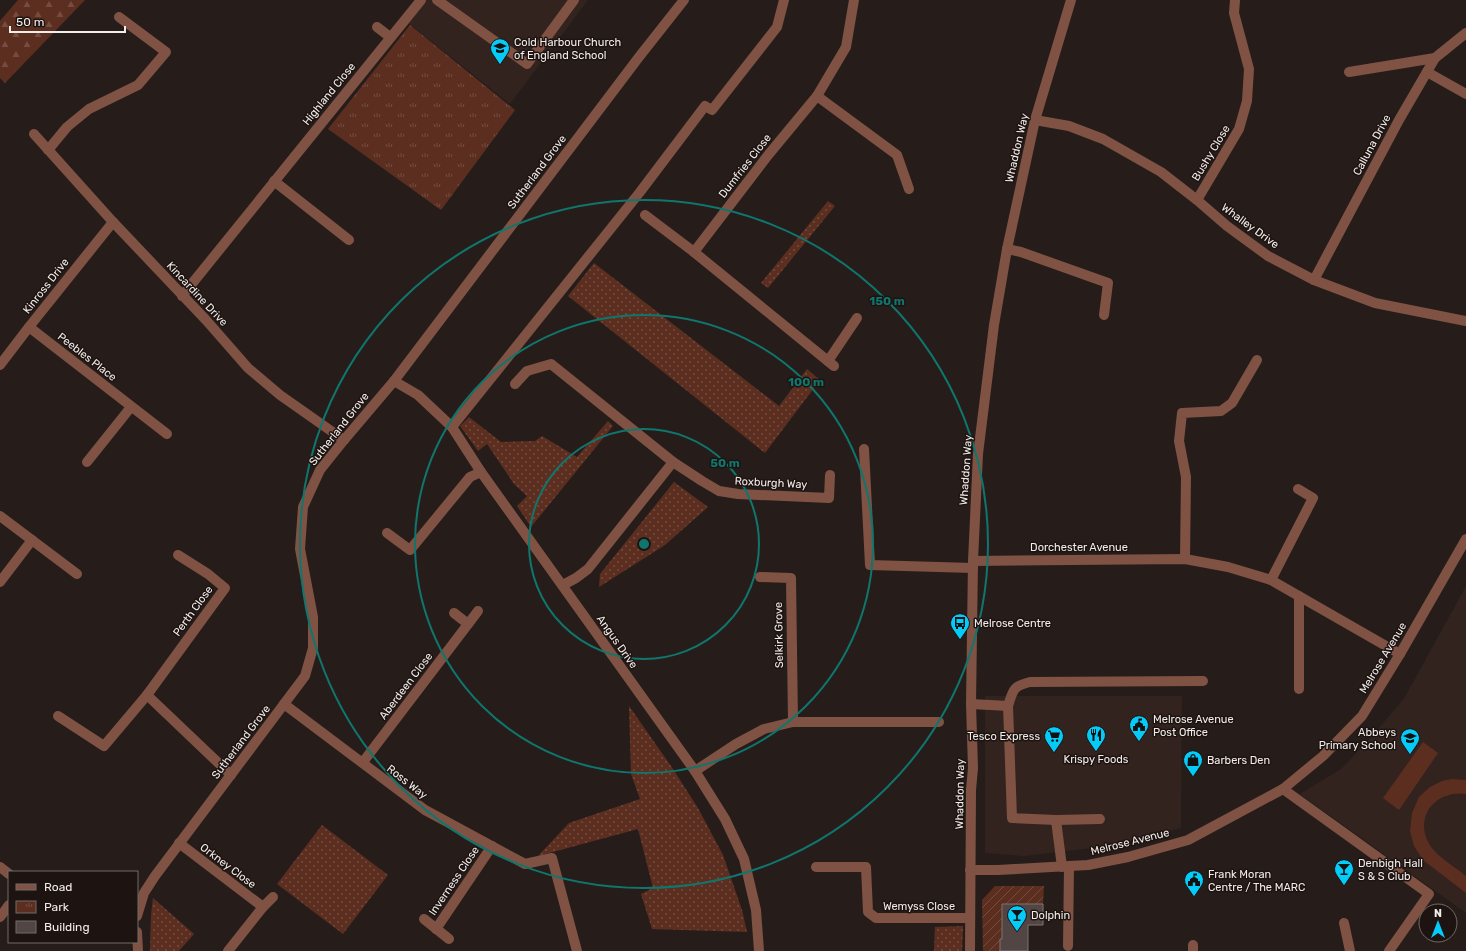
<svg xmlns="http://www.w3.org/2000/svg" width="1466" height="951" viewBox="0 0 1466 951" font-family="Rubik,sans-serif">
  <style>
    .built { fill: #32231e }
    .grass { fill: url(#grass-dots) }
    .forest { fill: url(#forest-firs) }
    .park { fill: url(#park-tufts) }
    .garden { fill: url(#garden-furrows) }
    .pitch { fill: #5c2e20 }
    .building { fill: #514643; stroke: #7f7370 }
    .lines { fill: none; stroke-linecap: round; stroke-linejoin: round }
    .minor { stroke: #7f5244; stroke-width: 10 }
    .ring { fill: none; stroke: #0f766e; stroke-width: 2 }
    .labels { text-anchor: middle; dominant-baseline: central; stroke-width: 3; stroke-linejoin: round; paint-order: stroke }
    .poi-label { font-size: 11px; fill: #f2ecea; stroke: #1d1411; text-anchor: start }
    .street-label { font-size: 11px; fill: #f2ecea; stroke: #1d1411 }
    .centre { fill: #0f766e; stroke: #1d1411; stroke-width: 2 }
    .ring-label { font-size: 12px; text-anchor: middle; font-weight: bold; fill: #0f766e; stroke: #1d1411; stroke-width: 3; stroke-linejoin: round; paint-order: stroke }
  </style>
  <defs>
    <pattern id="grass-dots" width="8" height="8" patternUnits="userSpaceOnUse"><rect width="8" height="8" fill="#5c2e20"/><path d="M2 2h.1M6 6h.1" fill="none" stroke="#744c41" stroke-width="1.8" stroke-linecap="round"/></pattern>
    <pattern id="forest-firs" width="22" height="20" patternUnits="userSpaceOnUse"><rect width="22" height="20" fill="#5c2e20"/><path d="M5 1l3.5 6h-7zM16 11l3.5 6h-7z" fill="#744c41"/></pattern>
    <pattern id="park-tufts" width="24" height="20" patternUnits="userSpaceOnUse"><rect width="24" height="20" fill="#5c2e20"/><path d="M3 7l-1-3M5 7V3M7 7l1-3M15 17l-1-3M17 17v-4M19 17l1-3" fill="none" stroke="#744c41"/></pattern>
    <pattern id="garden-furrows" width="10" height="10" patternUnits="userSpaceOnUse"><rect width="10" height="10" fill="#5c2e20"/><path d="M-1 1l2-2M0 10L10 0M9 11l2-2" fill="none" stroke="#744c41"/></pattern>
  </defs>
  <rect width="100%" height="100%" fill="#261d1a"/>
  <g class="built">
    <polygon points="425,0 588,0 510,104 407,22"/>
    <polygon points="1466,586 1466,913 1300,794 1341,769 1368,741 1405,697"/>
    <polygon points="985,696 1182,696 1181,828 1109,846 1024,856 985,853"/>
  </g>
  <g class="grass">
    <polygon points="828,201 835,206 768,288 761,283"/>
    <polygon points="594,263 779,406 807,369 820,380 765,453 568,296"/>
    <polygon points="469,417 501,442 535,441 542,436 577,457 608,421 613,426 531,527 517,506 527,496 514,484 487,444 478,451 460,426"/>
    <polygon points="674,482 708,507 665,545 599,587 600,574"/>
    <polygon points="629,706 671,766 698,808 723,855 742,910 747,932 652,929 641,894 653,888 638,829 538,856 569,823 640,799 631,774"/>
    <polygon points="322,825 388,875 343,934 277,884"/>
    <polygon points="153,898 194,934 179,951 150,951 151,915"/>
    <polygon points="963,926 962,951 934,951 935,927"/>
  </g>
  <polygon class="forest" points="18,0 85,0 5,83 0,78 0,21"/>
  <polygon class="park" points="410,25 515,110 441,210 328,129"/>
  <polygon class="garden" points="995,886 1044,886 1043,904 1002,904 1002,925 1006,939 1000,939 1000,951 983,951 982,900"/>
  <g class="pitch">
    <polygon points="1423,742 1438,753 1399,810 1383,798"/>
    <path d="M1452,779L1466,780V794C1441,790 1417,810 1426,837C1431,854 1453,865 1466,876V893L1423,860L1414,846L1410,831L1412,813L1419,797L1430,787L1442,781Z"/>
  </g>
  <polygon class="building" points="1002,904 1043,904 1043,925 1028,925 1028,951 1000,951 1000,939 1002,939"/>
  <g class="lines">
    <g class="minor">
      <polyline points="437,0 527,64 574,0"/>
      <polyline points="377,27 390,37"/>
      <polyline points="1349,72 1435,58"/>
      <polyline points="1427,72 1466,94"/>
      <polyline points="817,96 897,155 909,189"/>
      <polyline points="1035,120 1069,126 1103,139 1161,172 1197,200 1227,226 1268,256 1314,280 1375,303 1466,321"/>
      <polyline points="34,134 113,222 206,320 248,368 280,395 344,440"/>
      <polyline points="48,150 67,127 89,109 138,85 166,52 119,17"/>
      <polyline points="274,181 349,240"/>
      <polyline points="1197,200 1239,129 1247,101 1249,69 1234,13 1235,0"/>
      <polyline points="645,215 694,252 834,366"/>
      <polyline points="1007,249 1021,252 1108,283 1104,315"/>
      <polyline points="694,252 769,154 817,96 846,47 854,0"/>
      <polyline points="1314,280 1399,120 1435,58 1466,33"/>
      <polyline points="182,296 421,0"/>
      <polyline points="29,327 167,434"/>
      <polyline points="828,361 857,318"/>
      <polyline points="0,365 29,327 113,222"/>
      <polyline points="394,381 418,395 452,427 481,472 695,771 725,819 744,859 756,910 759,951"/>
      <polyline points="515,384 527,371 551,364 673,462 702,481 719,491 738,494 829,498 830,475"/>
      <polyline points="452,427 640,192 705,106 712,110 777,27 784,0"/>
      <polyline points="864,449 870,565 973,568"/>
      <polyline points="87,462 131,407"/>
      <polyline points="0,516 77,574"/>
      <polyline points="387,533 410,550 470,477 481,472"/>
      <polyline points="1185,559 1186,477 1179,441 1182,413 1221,411 1232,403 1257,360"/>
      <polyline points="973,561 1185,559 1228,567 1271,580 1400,654"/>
      <polyline points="760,577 791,578 793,722"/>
      <polyline points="1271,580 1313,498 1298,489"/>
      <polyline points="0,582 32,540"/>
      <polyline points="563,585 576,578 588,569 673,462"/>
      <polyline points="1299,596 1299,689"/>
      <polyline points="454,613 468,624"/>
      <polyline points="147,695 231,775"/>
      <polyline points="284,704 425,810 525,864 552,858 577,951"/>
      <polyline points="971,704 1008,706"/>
      <polyline points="58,716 104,746 147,695 225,588 208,574 178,555"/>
      <polyline points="363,762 478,611"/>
      <polyline points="695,771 736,744 764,729 793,722 939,722"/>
      <polyline points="1283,789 1429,894 1389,951"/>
      <path d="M1100,819L1056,820L1012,818L1008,706C1013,690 1013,686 1030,682L1203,681"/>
      <polyline points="1056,820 1062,867"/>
      <polyline points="179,843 263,907"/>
      <polyline points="0,867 9,874"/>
      <polyline points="816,867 866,867 868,912 876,918 970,918"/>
      <polyline points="970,870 998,870 1069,866 1088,865 1128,857 1188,840 1283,789 1323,756 1362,716 1400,654 1466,539"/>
      <polyline points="137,916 144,893 155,876 305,676 313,648 313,617 300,549 303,507 320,470 344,440 394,381 639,57 684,0"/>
      <polyline points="0,917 9,905"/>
      <polyline points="424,919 449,939"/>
      <polyline points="1344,923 1350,951"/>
      <polyline points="436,929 492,846"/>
      <polyline points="137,932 138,951"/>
      <polyline points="1068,946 1069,866"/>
      <polyline points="228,951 263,907 273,897"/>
      <polyline points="970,951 971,790 973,768 971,704 973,561 978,454 994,325 1007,249 1035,120 1071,0"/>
      <polyline points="1193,951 1193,945"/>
    </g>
  </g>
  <g class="ring">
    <circle cx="644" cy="544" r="115"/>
    <circle cx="644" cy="544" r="229"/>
    <circle cx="644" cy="544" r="344"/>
  </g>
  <defs>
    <g id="school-pin" transform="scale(1)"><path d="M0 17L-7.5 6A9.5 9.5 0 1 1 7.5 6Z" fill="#05cbf9" stroke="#1d1411"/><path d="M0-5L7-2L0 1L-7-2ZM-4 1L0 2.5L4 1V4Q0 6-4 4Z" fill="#111"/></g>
    <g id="bus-pin" transform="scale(1)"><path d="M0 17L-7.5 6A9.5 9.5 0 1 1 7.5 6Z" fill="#05cbf9" stroke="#1d1411"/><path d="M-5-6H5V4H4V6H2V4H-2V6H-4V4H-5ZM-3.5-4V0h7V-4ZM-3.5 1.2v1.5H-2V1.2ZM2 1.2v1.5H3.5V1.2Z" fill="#111"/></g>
    <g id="civic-pin" transform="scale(1)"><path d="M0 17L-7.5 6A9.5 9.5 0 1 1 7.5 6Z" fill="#05cbf9" stroke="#1d1411"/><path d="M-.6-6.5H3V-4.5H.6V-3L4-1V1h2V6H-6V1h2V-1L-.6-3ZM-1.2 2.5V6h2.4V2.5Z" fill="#111"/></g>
    <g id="restaurant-pin" transform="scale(1)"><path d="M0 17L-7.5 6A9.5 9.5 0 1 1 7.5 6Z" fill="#05cbf9" stroke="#1d1411"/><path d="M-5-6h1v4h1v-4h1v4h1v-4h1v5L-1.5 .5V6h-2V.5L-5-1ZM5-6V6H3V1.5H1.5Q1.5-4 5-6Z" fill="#111"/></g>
    <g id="supermarket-pin" transform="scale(1)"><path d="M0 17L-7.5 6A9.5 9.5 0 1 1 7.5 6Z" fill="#05cbf9" stroke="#1d1411"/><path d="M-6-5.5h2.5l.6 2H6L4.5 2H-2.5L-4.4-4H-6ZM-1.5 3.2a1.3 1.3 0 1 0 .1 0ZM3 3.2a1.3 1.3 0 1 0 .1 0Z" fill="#111"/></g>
    <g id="shop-pin" transform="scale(1)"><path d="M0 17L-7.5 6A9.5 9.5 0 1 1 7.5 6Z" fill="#05cbf9" stroke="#1d1411"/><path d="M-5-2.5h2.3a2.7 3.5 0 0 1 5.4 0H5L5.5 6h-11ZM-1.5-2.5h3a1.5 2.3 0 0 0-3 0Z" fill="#111"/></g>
    <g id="bar-pin" transform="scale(1)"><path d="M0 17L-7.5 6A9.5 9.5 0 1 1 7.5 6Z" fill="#05cbf9" stroke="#1d1411"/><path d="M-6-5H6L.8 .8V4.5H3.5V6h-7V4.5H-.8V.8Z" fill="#111"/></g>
  </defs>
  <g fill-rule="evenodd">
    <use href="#school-pin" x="500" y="48"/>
    <use href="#bus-pin" x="960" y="623"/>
    <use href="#civic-pin" x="1139" y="725"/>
    <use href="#restaurant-pin" x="1096" y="735"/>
    <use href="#supermarket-pin" x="1054" y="736"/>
    <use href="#school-pin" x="1410" y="738"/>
    <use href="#shop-pin" x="1193" y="760"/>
    <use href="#bar-pin" x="1344" y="869"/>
    <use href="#civic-pin" x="1194" y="880"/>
    <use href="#bar-pin" x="1017" y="915"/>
  </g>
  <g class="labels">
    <g class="poi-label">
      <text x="514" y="42">Cold Harbour Church<tspan x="514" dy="13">of England School</tspan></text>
      <text x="974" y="623">Melrose Centre</text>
      <text x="1153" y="719">Melrose Avenue<tspan x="1153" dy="13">Post Office</tspan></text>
      <text x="1396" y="732" text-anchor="end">Abbeys<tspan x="1396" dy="13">Primary School</tspan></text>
      <text x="1040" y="736" text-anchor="end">Tesco Express</text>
      <text x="1096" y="759" text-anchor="middle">Krispy Foods</text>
      <text x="1207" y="760">Barbers Den</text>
      <text x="1358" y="863">Denbigh Hall<tspan x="1358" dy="13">S &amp; S Club</tspan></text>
      <text x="1208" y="874">Frank Moran<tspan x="1208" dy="13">Centre / The MARC</tspan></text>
      <text x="1031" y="915">Dolphin</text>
    </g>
    <g class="street-label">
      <text transform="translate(329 94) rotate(-51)">Highland Close</text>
      <text transform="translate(1372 145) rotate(-62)">Calluna Drive</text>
      <text transform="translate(1017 148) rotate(-77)">Whaddon Way</text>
      <text transform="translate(1211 153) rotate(-59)">Bushy Close</text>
      <text transform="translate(745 166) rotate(-52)">Dumfries Close</text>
      <text transform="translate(537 172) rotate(-53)">Sutherland Grove</text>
      <text transform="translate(1250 226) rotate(36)">Whalley Drive</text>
      <text transform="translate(46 286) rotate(-52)">Kinross Drive</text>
      <text transform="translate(197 294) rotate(47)">Kincardine Drive</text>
      <text transform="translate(87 357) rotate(38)">Peebles Place</text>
      <text transform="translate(339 429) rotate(-52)">Sutherland Grove</text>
      <text transform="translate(966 470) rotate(-86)">Whaddon Way</text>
      <text transform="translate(771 483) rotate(3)">Roxburgh Way</text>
      <text x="1079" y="547">Dorchester Avenue</text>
      <text transform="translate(193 611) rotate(-54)">Perth Close</text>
      <text transform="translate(779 635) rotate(-91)">Selkirk Grove</text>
      <text transform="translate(617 642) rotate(55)">Angus Drive</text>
      <text transform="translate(1383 658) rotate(-59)">Melrose Avenue</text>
      <text transform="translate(406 686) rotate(-53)">Aberdeen Close</text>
      <text transform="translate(241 742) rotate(-53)">Sutherland Grove</text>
      <text transform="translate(407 782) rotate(38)">Ross Way</text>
      <text transform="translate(960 794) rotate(-89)">Whaddon Way</text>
      <text transform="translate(1130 842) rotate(-14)">Melrose Avenue</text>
      <text transform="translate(228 866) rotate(37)">Orkney Close</text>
      <text transform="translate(454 881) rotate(-56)">Inverness Close</text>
      <text x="919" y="906">Wemyss Close</text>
    </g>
  </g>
  <circle cx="644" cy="544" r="6" class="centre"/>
  <g class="ring-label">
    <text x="887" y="305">150 m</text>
    <text x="806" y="386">100 m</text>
    <text x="725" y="467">50 m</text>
  </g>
  <rect x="8" y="871" width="130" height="72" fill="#1d1411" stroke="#726a68"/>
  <rect x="16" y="884" width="20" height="6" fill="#7f5244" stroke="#726a68"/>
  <text x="44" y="891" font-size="12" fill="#f2ecea">Road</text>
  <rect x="16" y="901" width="20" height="12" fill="url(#park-tufts)" stroke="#726a68"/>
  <text x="44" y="911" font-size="12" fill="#f2ecea">Park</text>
  <rect x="16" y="921" width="20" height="12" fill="#514643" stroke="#726a68"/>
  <text x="44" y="931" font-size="12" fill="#f2ecea">Building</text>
  <g transform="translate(1438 923)"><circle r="19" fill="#1d1411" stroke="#726a68"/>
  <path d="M0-3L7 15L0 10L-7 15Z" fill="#05cbf9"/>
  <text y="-6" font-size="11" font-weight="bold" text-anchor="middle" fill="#f2ecea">N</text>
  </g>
  <path d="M10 26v6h115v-6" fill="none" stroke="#f2ecea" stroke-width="2"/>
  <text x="16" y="26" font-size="12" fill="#f2ecea" stroke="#1d1411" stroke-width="3" paint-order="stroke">50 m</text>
</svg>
